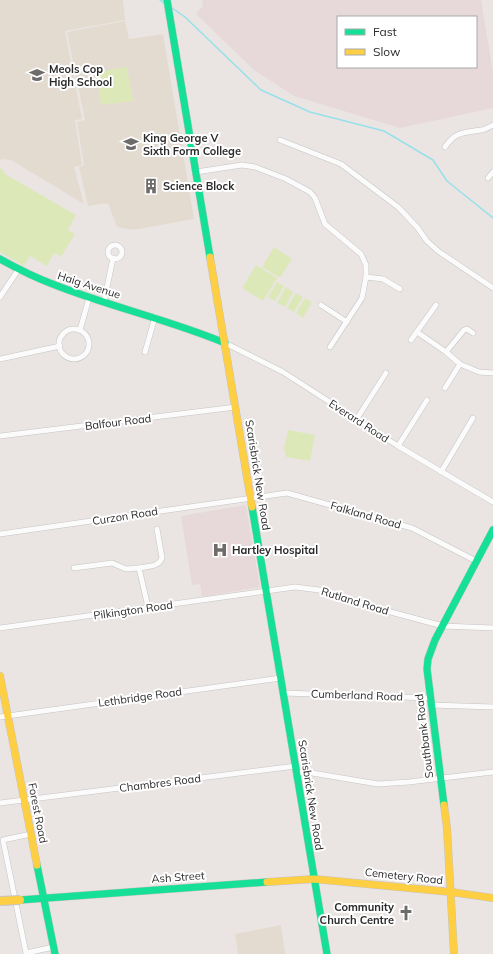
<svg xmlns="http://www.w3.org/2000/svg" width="493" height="954" viewBox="0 0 493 954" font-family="Mulish,sans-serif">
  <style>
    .education { fill: #e4dbd0 }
    .medical { fill: #e7d9da; fill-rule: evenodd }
    .pitch { fill: #dde8b9 }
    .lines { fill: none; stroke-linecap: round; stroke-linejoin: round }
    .stream { stroke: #96e1ea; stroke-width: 1.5 }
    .street-casing { stroke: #c5c4c4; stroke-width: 6 }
    .fast-casing { stroke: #c5c4c4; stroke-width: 8 }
    .slow-casing { stroke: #c5c4c4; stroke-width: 8 }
    .street { stroke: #fcfbfb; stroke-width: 5 }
    .fast { stroke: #16e098; stroke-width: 7 }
    .slow { stroke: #ffcf43; stroke-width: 7 }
    .slow-bridge-casing { stroke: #c5c3c2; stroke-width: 10; stroke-linecap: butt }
    .slow-bridge { stroke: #ffcf43; stroke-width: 8 }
    .labels { text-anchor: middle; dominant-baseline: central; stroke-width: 4; stroke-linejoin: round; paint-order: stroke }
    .poi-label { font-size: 11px; font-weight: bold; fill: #2b2b2b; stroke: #fff; text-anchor: start }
    .street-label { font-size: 11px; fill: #2b2b2b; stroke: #fff }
  </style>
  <rect width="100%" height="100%" fill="#eae5e2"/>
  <g class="education">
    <polygon points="0,0 123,0 125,20 65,31 82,119 75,120 82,165 74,167 84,204 11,160 2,159 0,161"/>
    <polygon points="125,21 129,39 163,34 194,219 133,230 117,227 108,203 88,206 79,167 84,165 77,122 85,120 67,32"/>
    <polygon points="281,925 285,954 238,954 235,934"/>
  </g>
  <g class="medical">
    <path d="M202,0H481L493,72V108L400,128L294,96L254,70L196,14L203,6ZM338,17H476V67H338Z"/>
    <polygon points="246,505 260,587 202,597 200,584 192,585 181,516"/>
  </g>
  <g class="pitch">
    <polygon points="127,67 133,101 101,105 96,72"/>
    <polygon points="0,168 3,170 5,174 76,215 68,230 75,234 61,257 54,253 47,266 30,256 24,266 0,252"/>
    <polygon points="274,247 292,259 280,278 262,267"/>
    <polygon points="256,265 277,278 263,301 242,288"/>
    <polygon points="277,282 284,286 275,301 268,297"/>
    <polygon points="286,287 293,292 285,307 277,303"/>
    <polygon points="296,293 303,297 294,312 287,308"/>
    <polygon points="305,298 312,302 303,318 296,313"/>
    <polygon points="288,430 315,435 310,461 286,457 284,448"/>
  </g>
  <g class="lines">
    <g class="stream">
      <polyline points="160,0 164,3"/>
      <polyline points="172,8 185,17 261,90 310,112 384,131 433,160 447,181 493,218"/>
    </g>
    <g class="street-casing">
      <g id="street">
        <polyline points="280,140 341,164 398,207 417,227 427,241 438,251 493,288"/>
        <path d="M445,147C456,131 464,133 481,130C485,130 489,127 493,125"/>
        <polyline points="196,172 242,165 255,167 286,179 310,192 315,198 325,224 361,254 366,265 366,277 362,298 330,347"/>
        <polyline points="488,178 493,172"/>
        <circle cx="115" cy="252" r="7"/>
        <polyline points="366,277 383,279 400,289"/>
        <polyline points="0,297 18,270"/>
        <polyline points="104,302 113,258"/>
        <polyline points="321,305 347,322"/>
        <circle cx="74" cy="344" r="15"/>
        <polyline points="80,330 89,298"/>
        <polyline points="417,332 446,352 460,364 479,372 493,373"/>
        <polyline points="411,340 436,305"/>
        <polyline points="225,343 283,372 398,446 493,502"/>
        <polyline points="145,352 155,317"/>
        <polyline points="446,352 464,330 467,329 473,333"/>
        <polyline points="0,359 60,346"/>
        <polyline points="445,388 460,364"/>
        <polyline points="356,420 386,373"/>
        <polyline points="0,436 236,407"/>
        <polyline points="398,446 427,400"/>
        <polyline points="441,472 473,418"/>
        <polyline points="0,534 287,493 412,528 476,561"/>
        <polyline points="74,568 112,563 126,569 139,568"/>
        <path d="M148,607L139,568C148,566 159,567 162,558L157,529"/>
        <polyline points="0,628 295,587 319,590 387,611 443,626 493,628"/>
        <polyline points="283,693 431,698"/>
        <polyline points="431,705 493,707"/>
        <polyline points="0,717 281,678"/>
        <polyline points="297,773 306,772 378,784 409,782 493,772"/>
        <polyline points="0,803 296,766"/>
        <polyline points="31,834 3,840 26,953 54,947"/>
      </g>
    </g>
    <g class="fast-casing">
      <g id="fast">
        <polyline points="167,0 210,257"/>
        <path d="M0,259C18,269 36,278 55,285C111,307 170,320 225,343"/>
        <polyline points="252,507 327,954"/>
        <polyline points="444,805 427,669 428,659 435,640 493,530"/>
        <polyline points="37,865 55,954"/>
        <polyline points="20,900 267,882"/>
      </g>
    </g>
    <g class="slow-casing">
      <g id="slow">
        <polyline points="210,257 252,507"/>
        <polyline points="0,676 37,865"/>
        <polyline points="444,805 447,828 454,954"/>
        <polyline points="267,882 314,879 451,892 493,898"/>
      </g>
    </g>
    <use href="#street" class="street"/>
    <use href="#fast" class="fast"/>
    <use href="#slow" class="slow"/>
    <g class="slow-bridge-casing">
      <polyline id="slow-bridge" points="0,901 20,900"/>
    </g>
    <use href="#slow-bridge" class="slow-bridge"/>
  </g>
  <defs>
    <g id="school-bare" transform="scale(1.2)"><path d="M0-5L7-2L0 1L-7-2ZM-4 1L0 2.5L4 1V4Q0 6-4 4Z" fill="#6e6c6b" stroke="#fff" stroke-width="2.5" paint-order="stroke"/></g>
    <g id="university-bare" transform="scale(1.2)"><path d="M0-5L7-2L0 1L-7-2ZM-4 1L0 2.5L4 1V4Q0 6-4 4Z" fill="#6e6c6b" stroke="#fff" stroke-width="2.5" paint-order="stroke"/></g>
    <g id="building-bare" transform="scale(1.2)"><path d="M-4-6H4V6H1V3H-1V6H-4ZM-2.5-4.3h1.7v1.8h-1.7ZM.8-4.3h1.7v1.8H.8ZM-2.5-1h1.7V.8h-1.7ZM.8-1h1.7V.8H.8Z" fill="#6e6c6b" stroke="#fff" stroke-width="2.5" paint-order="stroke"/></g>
    <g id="hospital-bare" transform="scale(1.2)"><path d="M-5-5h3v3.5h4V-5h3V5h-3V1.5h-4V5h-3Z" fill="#6e6c6b" stroke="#fff" stroke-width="2.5" paint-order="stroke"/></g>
    <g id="church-bare" transform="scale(1.2)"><path d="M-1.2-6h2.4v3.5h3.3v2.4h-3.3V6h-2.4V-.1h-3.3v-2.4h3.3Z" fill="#6e6c6b" stroke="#fff" stroke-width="2.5" paint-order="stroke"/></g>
  </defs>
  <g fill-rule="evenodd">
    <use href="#school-bare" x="37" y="75"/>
    <use href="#university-bare" x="131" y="144"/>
    <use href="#building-bare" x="151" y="186"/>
    <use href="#hospital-bare" x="220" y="550"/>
    <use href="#church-bare" x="406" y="913"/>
  </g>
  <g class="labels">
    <g class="poi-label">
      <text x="49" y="69">Meols Cop<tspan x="49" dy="13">High School</tspan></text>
      <text x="143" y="138">King George V<tspan x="143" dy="13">Sixth Form College</tspan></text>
      <text x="163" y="186">Science Block</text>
      <text x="232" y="550">Hartley Hospital</text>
      <text x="394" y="907" text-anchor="end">Community<tspan x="394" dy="13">Church Centre</tspan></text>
    </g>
    <g class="street-label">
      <text transform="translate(89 285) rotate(18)">Haig Avenue</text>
      <text transform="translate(359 421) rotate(33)">Everard Road</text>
      <text transform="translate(118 422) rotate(-7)">Balfour Road</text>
      <text transform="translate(258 475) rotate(81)">Scarisbrick New Road</text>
      <text transform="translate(366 515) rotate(16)">Falkland Road</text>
      <text transform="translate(125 516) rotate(-9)">Curzon Road</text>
      <text transform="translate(355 601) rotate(17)">Rutland Road</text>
      <text transform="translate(133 610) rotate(-8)">Pilkington Road</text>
      <text transform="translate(357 695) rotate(2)">Cumberland Road</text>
      <text transform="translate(140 697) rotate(-8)">Lethbridge Road</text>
      <text transform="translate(424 736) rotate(-97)">Southbank Road</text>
      <text transform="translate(160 783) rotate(-7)">Chambres Road</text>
      <text transform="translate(311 795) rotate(81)">Scarisbrick New Road</text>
      <text transform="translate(38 813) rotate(79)">Forest Road</text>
      <text transform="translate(404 876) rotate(6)">Cemetery Road</text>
      <text transform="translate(178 877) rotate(-4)">Ash Street</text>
    </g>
  </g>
  <rect x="337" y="16" width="140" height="52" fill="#ffffff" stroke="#aaaaaa"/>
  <rect x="345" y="29" width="20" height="6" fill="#16e098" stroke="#aaaaaa"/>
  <text x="373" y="36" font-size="12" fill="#2b2b2b">Fast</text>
  <rect x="345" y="49" width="20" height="6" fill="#ffcf43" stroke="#aaaaaa"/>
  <text x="373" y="56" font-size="12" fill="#2b2b2b">Slow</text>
</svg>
